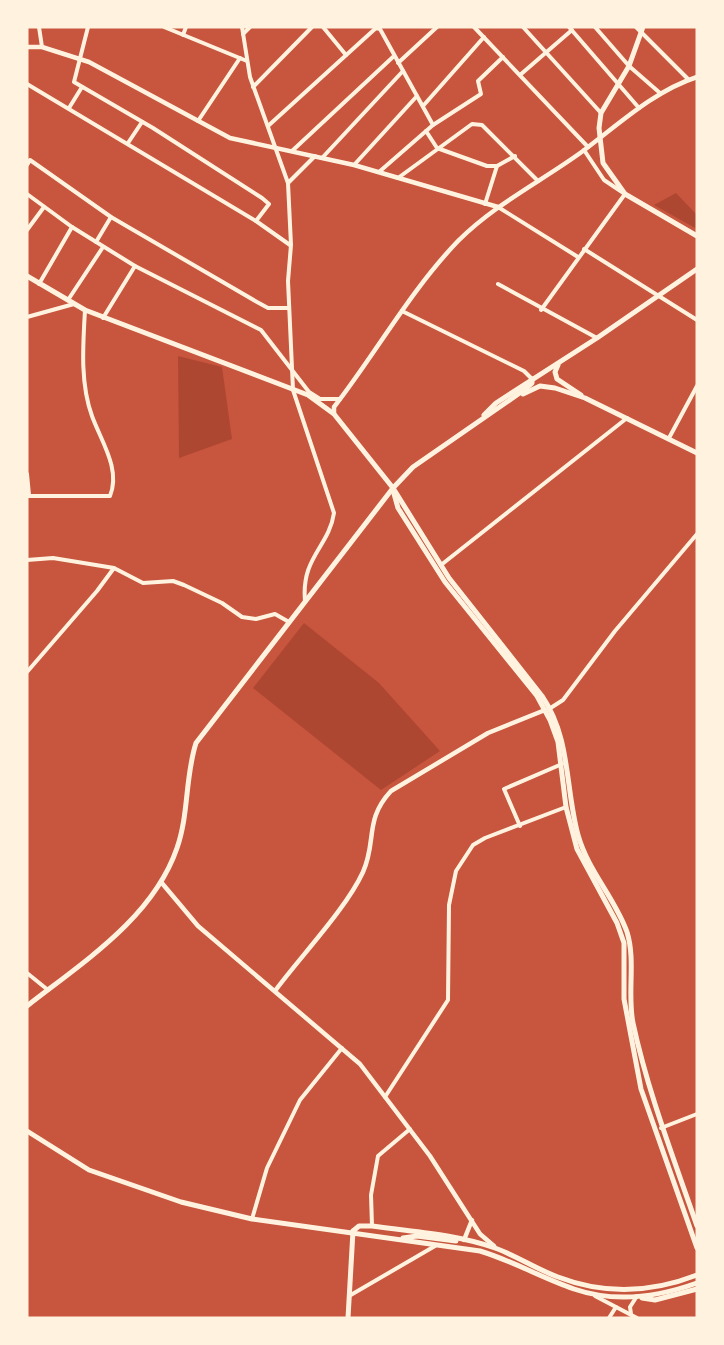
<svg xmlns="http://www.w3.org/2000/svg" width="724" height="1345" viewBox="0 0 724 1345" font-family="Poppins,sans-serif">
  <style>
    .green { fill: #ae4732 }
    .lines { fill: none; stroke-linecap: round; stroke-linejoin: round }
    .minor { stroke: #fff3e0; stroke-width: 4 }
    .tertiary { stroke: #fff3e0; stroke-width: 4.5 }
    .secondary { stroke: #fff3e0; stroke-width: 5 }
    .primary { stroke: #fff3e0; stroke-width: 5 }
  </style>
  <rect width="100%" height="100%" fill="#c8553d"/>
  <g class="green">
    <polygon points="676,193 697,215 697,229 654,205"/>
    <polygon points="178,356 222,367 232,439 179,458"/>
    <polygon points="304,623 379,683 440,751 381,790 253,688"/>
  </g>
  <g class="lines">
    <g class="minor">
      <polyline points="39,27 42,47"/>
      <polyline points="164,27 247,61"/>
      <path d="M242,27L250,77L288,183L291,245L288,281L293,390L334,513C329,547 301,557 305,601"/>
      <polyline points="323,27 346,55"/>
      <polyline points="474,27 588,147"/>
      <polyline points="523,27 601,113"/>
      <polyline points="569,27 639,108"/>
      <polyline points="595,27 629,66 660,93"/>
      <polyline points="636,27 689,80"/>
      <polyline points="243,34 250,27"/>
      <polyline points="183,35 186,27"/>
      <polyline points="398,63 437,27"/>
      <polyline points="520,75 572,30"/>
      <polyline points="27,84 256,221 269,204 262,198 153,128 74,82 88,27"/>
      <polyline points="253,87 312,27"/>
      <polyline points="423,106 484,37"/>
      <polyline points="69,108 82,87"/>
      <polyline points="198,121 240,58"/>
      <polyline points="268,126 376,28 380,29 433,125"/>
      <polyline points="426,131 437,148 487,166 497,166 515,156"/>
      <polyline points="128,143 142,122"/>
      <polyline points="292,151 394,56"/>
      <polyline points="322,158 403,71"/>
      <polyline points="27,165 30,160 111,217 257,302 268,308 289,308"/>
      <polyline points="354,165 417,96"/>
      <polyline points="379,172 433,125 481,94 478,81 503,57"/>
      <polyline points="398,178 472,124 482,125 538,181"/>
      <polyline points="288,183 315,156"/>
      <polyline points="27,194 72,227 135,266 261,330 309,392 320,399 340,399"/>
      <polyline points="485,204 497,166"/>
      <polyline points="498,207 578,257"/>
      <polyline points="256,221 290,245"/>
      <polyline points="27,230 44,207"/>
      <polyline points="96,242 111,217"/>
      <polyline points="584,249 697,320"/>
      <polyline points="39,284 72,227"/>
      <polyline points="498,284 597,338"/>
      <polyline points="68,300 103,247"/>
      <polyline points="541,310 625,194 604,180 584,150"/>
      <polyline points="402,311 524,371 532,379"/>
      <polyline points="27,317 74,304"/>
      <polyline points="103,318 135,266"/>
      <polyline points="669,438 697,386"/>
      <polyline points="27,474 29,495"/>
      <path d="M27,496H110C121,469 101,441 92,416C80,383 83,345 85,310"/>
      <polyline points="27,560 53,558 114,568 143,583 173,581 184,585 222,603 242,617 256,619 275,614 289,622"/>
      <polyline points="441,565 627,418"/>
      <polyline points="27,672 97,591 114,568"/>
      <polyline points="549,709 563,700 615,631 697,534"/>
      <polyline points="520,826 504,789 562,764"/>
      <polyline points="27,973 48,990"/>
      <polyline points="385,1097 448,1000 449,905 456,871 473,845 485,838 566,807"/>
      <polyline points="661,1128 697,1114"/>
      <polyline points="252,1219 267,1168 300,1100 342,1048"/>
      <polyline points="372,1226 371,1195 378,1156 410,1129"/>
      <polyline points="349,1296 435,1246"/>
      <polyline points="595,1296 637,1318"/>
      <polyline points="631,1314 630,1307 637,1296"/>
      <polyline points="609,1318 616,1307"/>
    </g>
    <g class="tertiary">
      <polyline points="27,47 42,47 89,62 230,138 354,165 498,207"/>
      <path d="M334,414V407C376,353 410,291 458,241C495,204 542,181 583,151C619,124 654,91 697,77"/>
      <polyline points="161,882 198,926 360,1064 430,1156 480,1234 494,1246"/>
      <path d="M275,991C300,957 346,909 363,872C377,841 364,820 391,791L488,733L545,710"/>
      <polyline points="464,1240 472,1220"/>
    </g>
    <g class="secondary">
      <polyline points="643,27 629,66 601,113 599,128 603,163 625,194 697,236"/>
      <path d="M27,276L85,310L308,395L334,414L393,488L449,578L542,696C571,739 565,787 578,835C588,871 615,898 627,932C636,961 627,993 633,1023C648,1093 674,1159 697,1226"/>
      <polyline points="558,365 555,372 557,379 581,395"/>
      <polyline points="523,394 540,386 555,388 585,398 697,453"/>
      <polyline points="484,415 496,403 597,338 697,269"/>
      <polyline points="393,490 398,508 445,582 537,696 550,720 558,742 566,807 577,849 617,923 624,943 624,999 641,1089 697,1248"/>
      <path d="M27,1006C83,962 153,918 177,848C189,814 185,777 196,743L393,488L413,467L524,390L532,383V379"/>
    </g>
    <g class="primary">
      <path d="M27,1131L89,1170L181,1202L252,1219L480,1251C513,1261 542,1278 574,1289C615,1303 658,1297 697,1283"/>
      <path d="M353,1231L359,1226H372C413,1232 456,1234 495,1248C517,1256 536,1269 558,1277C605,1295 651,1293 697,1275"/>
      <polyline points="403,1238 417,1236 456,1241"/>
      <polyline points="642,1298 655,1300 697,1289"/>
      <polyline points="348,1318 353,1231"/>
    </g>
  </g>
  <rect width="724" height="1345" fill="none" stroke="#fff3e0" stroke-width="57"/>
</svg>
